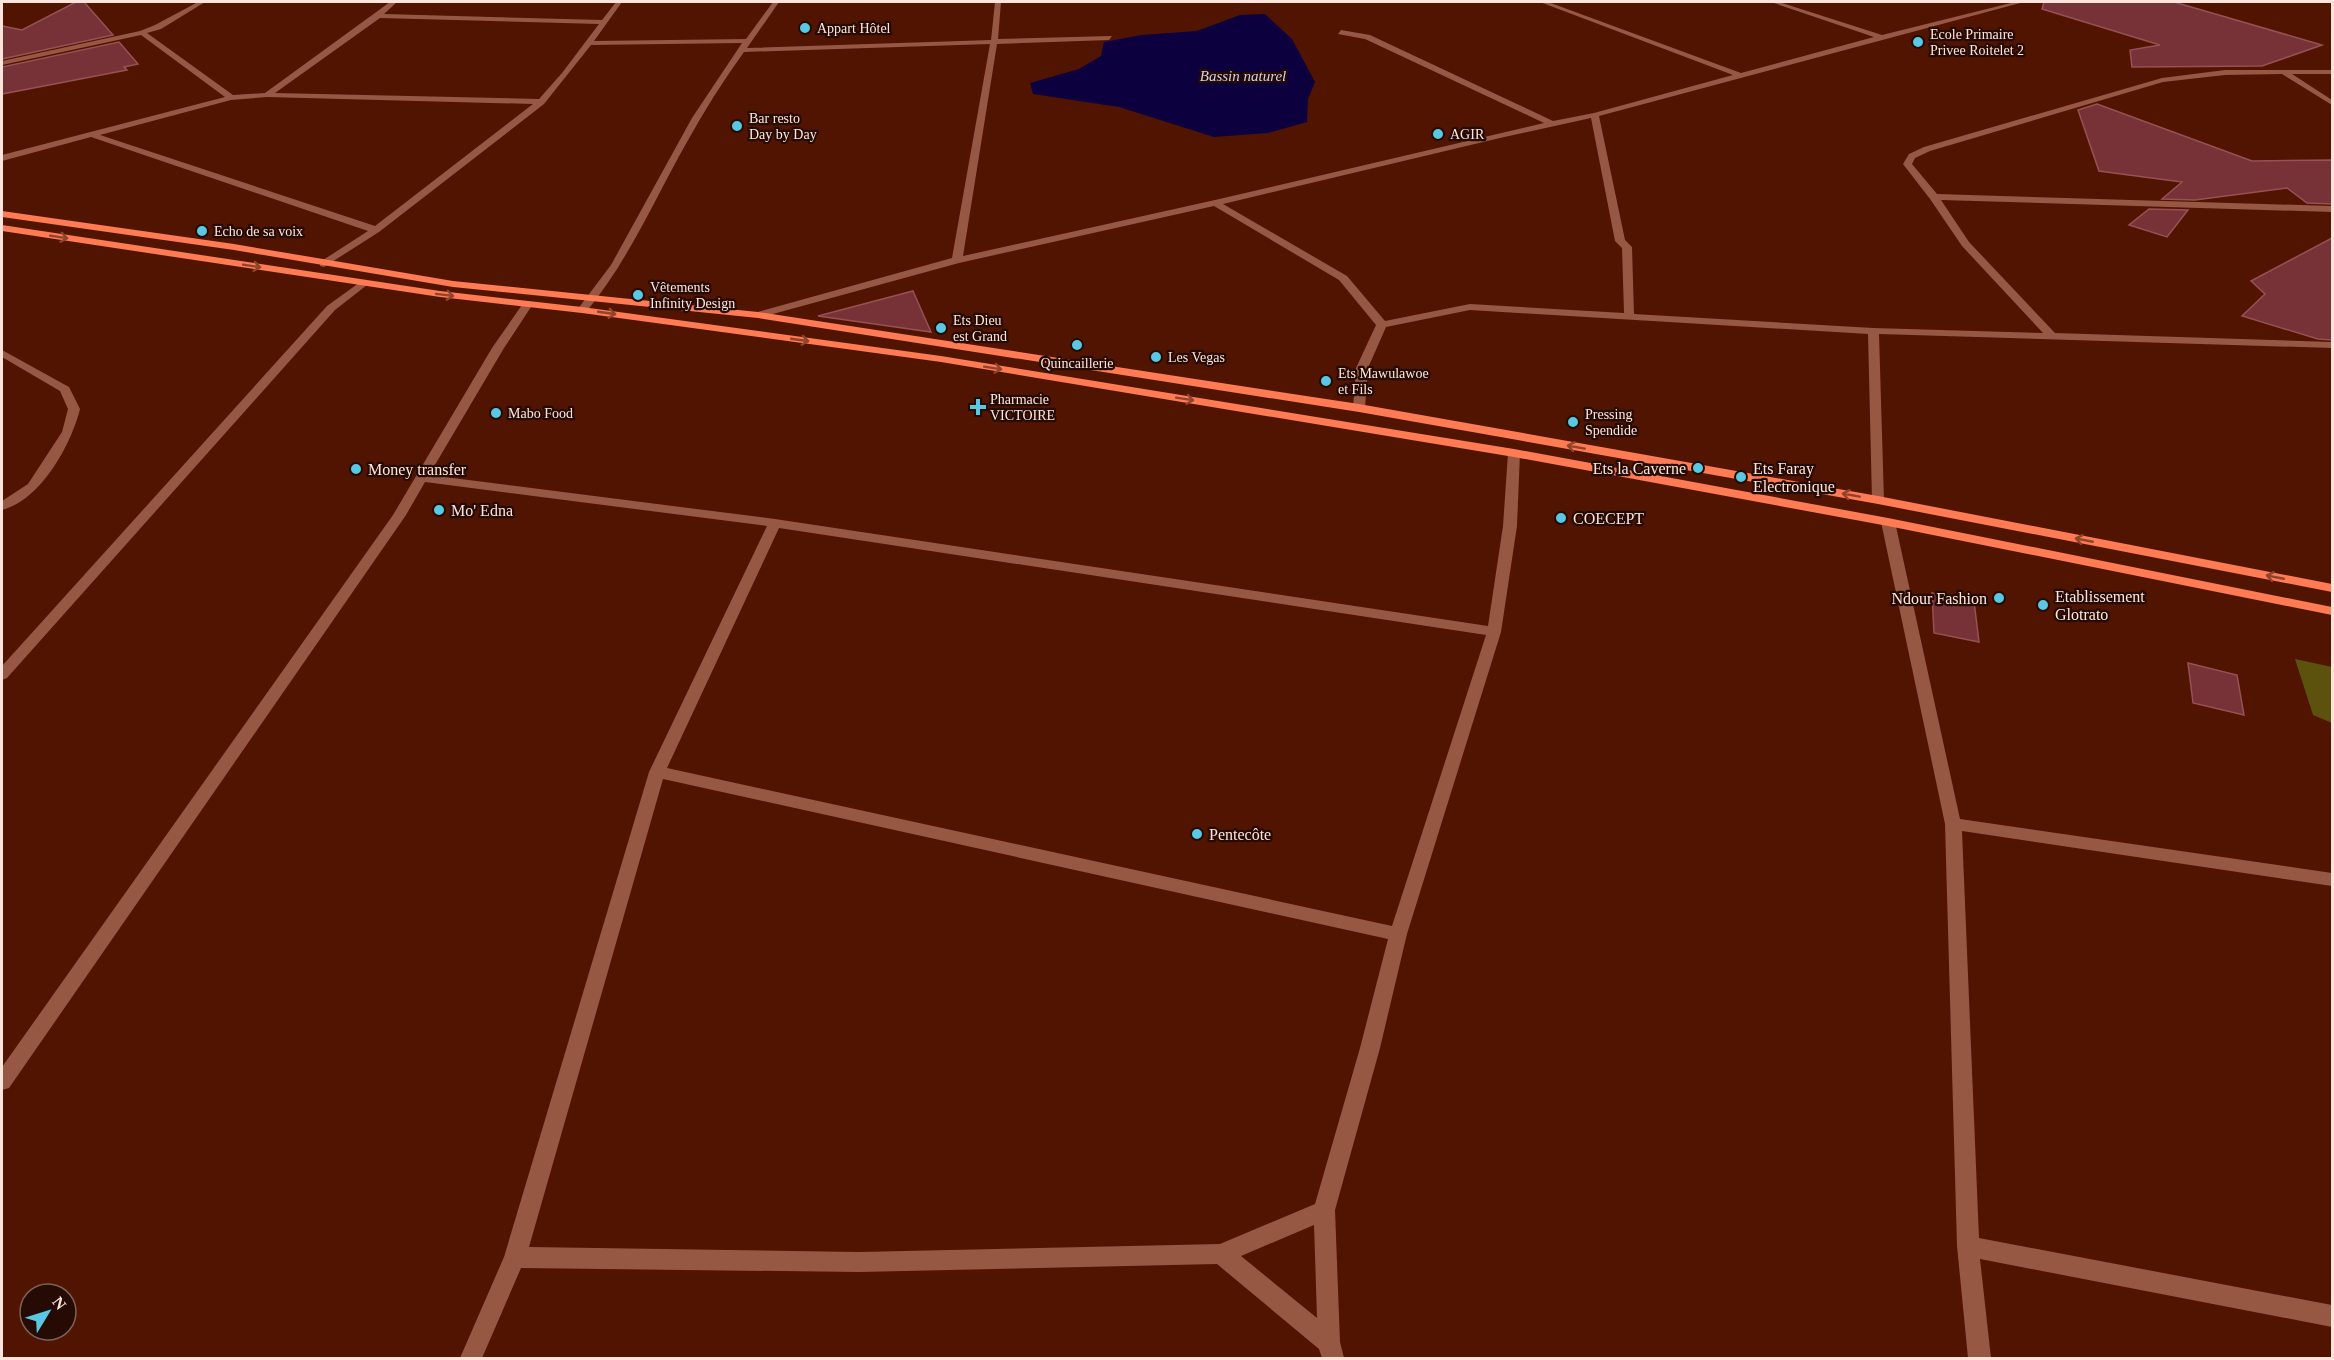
<svg xmlns="http://www.w3.org/2000/svg" width="2334" height="1360" viewBox="0 0 2334 1360" font-family="'Times New Roman',serif">
  <style>
    .green { fill: #5d510e }
    .water { fill: #0c003f }
    .building { fill: #763237; stroke: #985054; stroke-width: 1.5 }
    .lines { fill: none; stroke-linecap: round; stroke-linejoin: round }
    .minor { fill: #965743; fill-rule: evenodd }
    .major { fill: #ff7b54; fill-rule: evenodd }
    .oneway { stroke: #92432c }
    .poi-dot { fill: #59c8e5; stroke: #260b04; stroke-width: 2 }
    .labels { text-anchor: middle; dominant-baseline: central; stroke-width: 4.5; stroke-linejoin: round; paint-order: stroke }
    .far-poi-label { font-size: 14px; fill: #fde5dd; stroke: #260b04; text-anchor: start }
    .far-water-label { font-size: 15px; font-style: italic; fill: #cdd2ea; stroke: #260b04 }
    .poi-label { font-size: 16px; fill: #fde5dd; stroke: #260b04; text-anchor: start }
  </style>
  <rect width="100%" height="100%" fill="#511401"/>
  <polygon class="green" points="2295,659 2332,667 2332,723 2313,715"/>
  <polygon class="water" points="1265,14 1292,39 1315,82 1308,99 1307,122 1268,133 1214,137 1119,107 1033,94 1030,83 1079,69 1101,56 1104,42 1142,35 1197,31 1240,15"/>
  <g class="building">
    <polygon points="76,2 84,2 113,35 2,59 2,26 22,30"/>
    <polygon points="2044,2 2174,2 2322,45 2262,66 2132,67 2130,50 2160,45 2042,9"/>
    <polygon points="119,42 138,64 124,67 127,70 2,94 2,67"/>
    <polygon points="2097,104 2252,161 2332,160 2332,204 2307,203 2287,188 2195,200 2162,199 2182,182 2099,171 2078,110"/>
    <polygon points="2149,209 2188,210 2167,237 2129,225"/>
    <polygon points="2332,238 2332,340 2318,339 2242,316 2265,294 2251,281"/>
    <polygon points="913,291 931,332 818,316"/>
    <polygon points="1932,593 1974,601 1979,642 1934,633"/>
    <polygon points="2188,663 2237,675 2244,715 2193,703"/>
  </g>
  <g class="lines">
    <g class="minor">
      <path d="M198,2H205L161,29L147,33L233,95L265,93L390,2H397L384,14L602,20L616,2H622L594,41L746,39L773,2H779L747,48L991,40L995,2H1001L998,39L1112,36L1109,40L997,44L963,256L1215,200L1544,123L1365,39L1338,34L1341,30L1370,35L1553,121L1594,113L1733,75L1540,2H1548L1741,73L1874,37L1771,2H1779L1882,35L2015,2H2024L1599,116L1625,240L1632,247L1634,314L1873,328L2043,333L1962,246L1930,199L1903,164L1909,154L1924,147L2162,78L2225,70H2332V74H2292L2332,100V105L2282,74L2225,75L2163,82L1930,151L1915,158L1912,164L1937,194L2332,206V212L1941,200L1969,242L2055,333L2332,342V348L1879,334L1884,500L1878,504L1872,500L1868,334L1470,310L1386,327L1368,368L1365,408L1359,412L1353,408L1356,368L1376,325L1339,280L1214,206L959,263L762,317H754V313L952,258L990,44L744,52C723,81 704,111 687,142C654,200 629,260 586,312L582,313L577,310L611,265L692,118L742,43L591,45L544,104L379,232L324,267L320,266V262L368,231L91,137L2,161V155L225,97L141,35L2,65V61L140,31L155,25ZM380,18L599,24L562,73L539,99L275,93ZM267,97L533,104L375,226L100,135L231,100ZM1591,118L1615,241L1622,248L1624,313L1470,304L1385,321L1347,276L1223,204L1500,138Z"/>
      <polygon points="363,280 367,281 367,285 335,310 7,678 2,680 2,666 327,306"/>
      <path d="M528,301L533,304L504,348L429,475L775,519L1488,626L1503,526L1508,453L1510,450H1518L1520,453L1517,526L1501,632L1407,934L1380,1048L1335,1210L1340,1342L1344,1358H1322L1319,1349L1217,1264L859,1272L521,1268L482,1358H460L504,1257L649,772L767,526L425,482L406,515L9,1088L2,1090V1067L393,515L492,348L524,302ZM779,528L1486,635L1392,926L667,768ZM663,779L1388,939L1360,1048L1315,1204L1220,1244L859,1252L529,1247ZM1314,1225L1317,1318L1241,1256Z"/>
      <path d="M2,350L69,387L80,409C71,445 41,500 2,510V501L28,484L62,432L68,409L60,391L2,357Z"/>
      <polygon points="1888,518 1895,522 1960,819 2332,873 2332,886 1962,831 1979,1238 2332,1305 2332,1327 1980,1259 1991,1358 1968,1358 1957,1246 1945,824 1881,522"/>
    </g>
    <g class="major">
      <polygon points="2,211 234,244 453,281 758,312 1359,404 1878,496 2332,584 2332,592 1878,504 1359,412 758,318 453,287 234,250 2,217"/>
      <polygon points="2,225 440,291 582,307 941,356 1514,449 1888,518 2332,607 2332,615 1888,526 1514,457 941,362 582,313 440,297 2,231"/>
    </g>
  </g>
  <defs><path id="oneway-shaft" d="M-6 0H5M1.5-3L5.5 0L1.5 3" fill="none" stroke-width="1.6" stroke-linecap="round" stroke-linejoin="round" transform="scale(1.5)"/></defs>
  <g class="oneway">
    <use href="#oneway-shaft" transform="translate(59 237) rotate(9)"/>
    <use href="#oneway-shaft" transform="translate(252 266) rotate(9)"/>
    <use href="#oneway-shaft" transform="translate(445 295) rotate(7)"/>
    <use href="#oneway-shaft" transform="translate(607 313) rotate(8)"/>
    <use href="#oneway-shaft" transform="translate(800 340) rotate(8)"/>
    <use href="#oneway-shaft" transform="translate(993 368) rotate(9)"/>
    <use href="#oneway-shaft" transform="translate(1185 399) rotate(9)"/>
    <use href="#oneway-shaft" transform="translate(1576 447) rotate(-170)"/>
    <use href="#oneway-shaft" transform="translate(1851 495) rotate(-170)"/>
    <use href="#oneway-shaft" transform="translate(2084 540) rotate(-169)"/>
    <use href="#oneway-shaft" transform="translate(2275 577) rotate(-169)"/>
  </g>
  <g class="poi-dot">
    <circle cx="805" cy="28" r="6"/>
    <circle cx="1918" cy="42" r="6"/>
    <circle cx="737" cy="126" r="6"/>
    <circle cx="1438" cy="134" r="6"/>
    <circle cx="202" cy="231" r="6"/>
    <circle cx="638" cy="295" r="6"/>
    <circle cx="941" cy="328" r="6"/>
    <circle cx="1077" cy="345" r="6"/>
    <circle cx="1156" cy="357" r="6"/>
    <circle cx="1326" cy="381" r="6"/>
    <path d="M975 398h6v6h6v6h-6v6h-6v-6h-6v-6h6z"/>
    <circle cx="496" cy="413" r="6"/>
    <circle cx="1573" cy="422" r="6"/>
    <circle cx="1698" cy="468" r="6"/>
    <circle cx="356" cy="469" r="6"/>
    <circle cx="1741" cy="477" r="6"/>
    <circle cx="439" cy="510" r="6"/>
    <circle cx="1561" cy="518" r="6"/>
    <circle cx="1999" cy="598" r="6"/>
    <circle cx="2043" cy="605" r="6"/>
    <circle cx="1197" cy="834" r="6"/>
  </g>
  <g class="labels">
    <g class="far-poi-label">
      <text x="817" y="28">Appart Hôtel</text>
      <text x="1930" y="34">Ecole Primaire<tspan x="1930" dy="16">Privee Roitelet 2</tspan></text>
      <text x="749" y="118">Bar resto<tspan x="749" dy="16">Day by Day</tspan></text>
      <text x="1450" y="134">AGIR</text>
      <text x="214" y="231">Echo de sa voix</text>
      <text x="650" y="287">Vêtements<tspan x="650" dy="16">Infinity Design</tspan></text>
      <text x="953" y="320">Ets Dieu<tspan x="953" dy="16">est Grand</tspan></text>
      <text x="1168" y="357">Les Vegas</text>
      <text x="1077" y="363" text-anchor="middle">Quincaillerie</text>
      <text x="1338" y="373">Ets Mawulawoe<tspan x="1338" dy="16">et Fils</tspan></text>
      <text x="990" y="399">Pharmacie<tspan x="990" dy="16">VICTOIRE</tspan></text>
      <text x="508" y="413">Mabo Food</text>
      <text x="1585" y="414">Pressing<tspan x="1585" dy="16">Spendide</tspan></text>
    </g>
    <g class="far-water-label">
      <text x="1243" y="76">Bassin naturel</text>
    </g>
    <g class="poi-label">
      <text x="1686" y="468" text-anchor="end">Ets la Caverne</text>
      <text x="1753" y="468">Ets Faray<tspan x="1753" dy="18">Electronique</tspan></text>
      <text x="368" y="469">Money transfer</text>
      <text x="451" y="510">Mo' Edna</text>
      <text x="1573" y="518">COECEPT</text>
      <text x="2055" y="596">Etablissement<tspan x="2055" dy="18">Glotrato</tspan></text>
      <text x="1987" y="598" text-anchor="end">Ndour Fashion</text>
      <text x="1209" y="834">Pentecôte</text>
    </g>
  </g>
  <rect width="2334" height="1360" fill="none" stroke="#fde5dd" stroke-width="6"/>
  <g transform="translate(48 1312) rotate(52)"><circle r="28" fill="#260b04" stroke="#7c625b" stroke-width="1.5"/>
  <path d="M0-4.5L10 22L0 15L-10 22Z" fill="#59c8e5"/>
  <text y="-9" font-size="16" font-weight="bold" text-anchor="middle" fill="#fde5dd">N</text>
  </g>
</svg>
